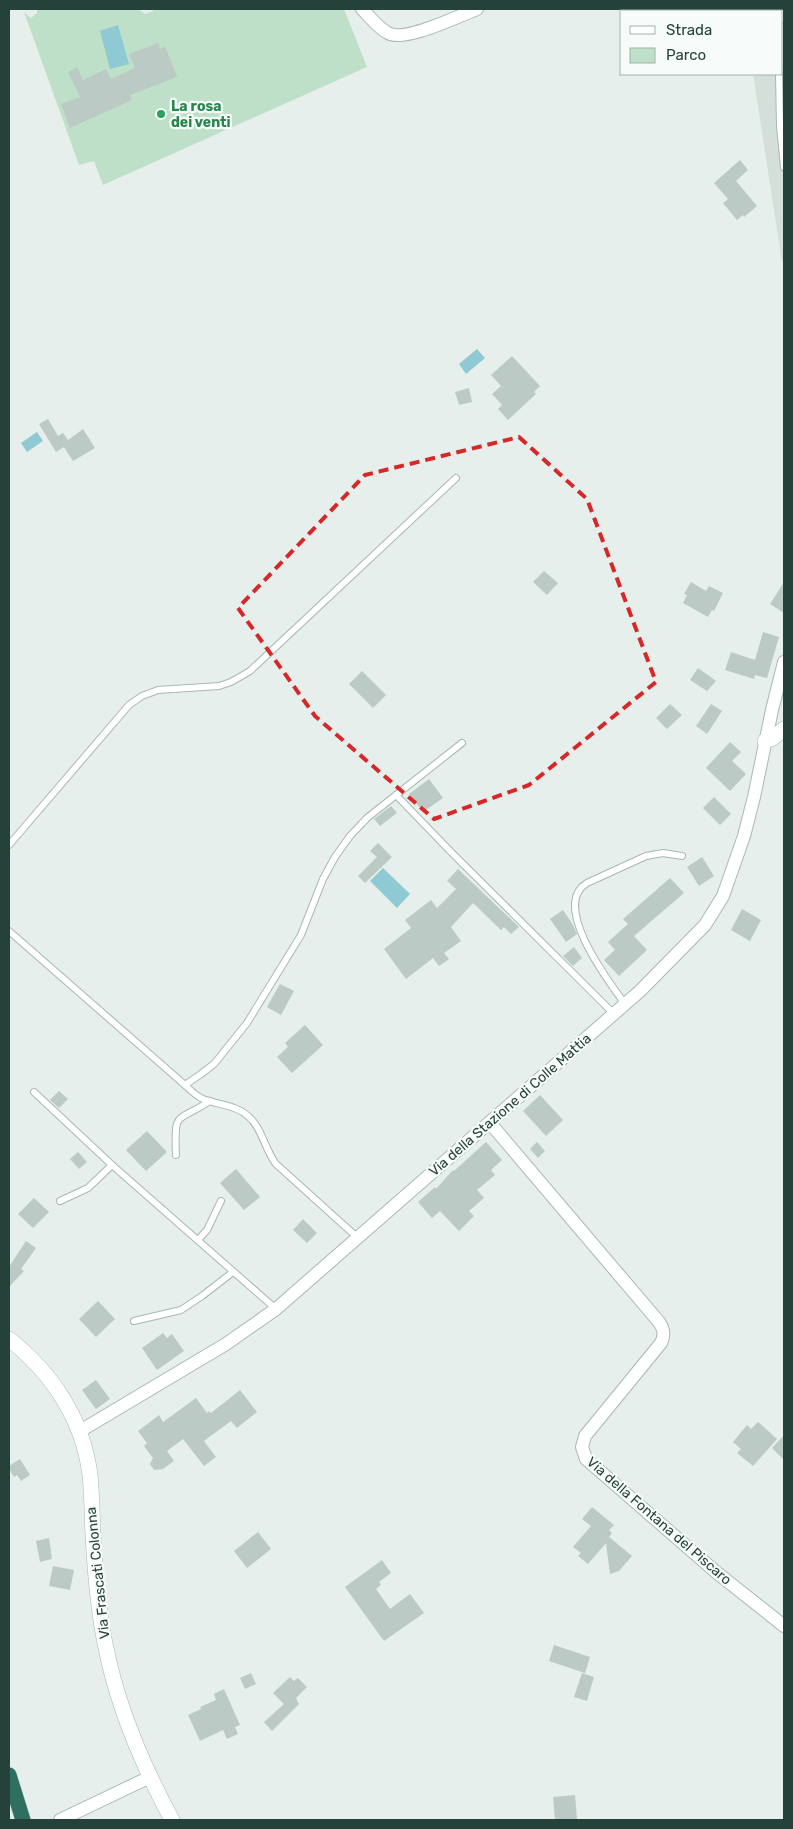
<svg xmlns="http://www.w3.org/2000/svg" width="793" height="1829" viewBox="0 0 793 1829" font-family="Rubik,sans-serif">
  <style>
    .built { fill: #d4dfda }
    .green { fill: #bfe0c8 }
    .water { fill: #8ec9d4 }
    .building { fill: #bbcac4 }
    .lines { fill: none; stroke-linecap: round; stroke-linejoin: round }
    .service-casing { stroke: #a8b8b2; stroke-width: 8 }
    .minor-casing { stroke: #a8b8b2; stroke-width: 14 }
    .tertiary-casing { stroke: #a8b8b2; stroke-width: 16 }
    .motorway-casing { stroke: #c2cac8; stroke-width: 16 }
    .service { stroke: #fff; stroke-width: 6 }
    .minor { stroke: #fff; stroke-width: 12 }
    .tertiary { stroke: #fff; stroke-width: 15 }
    .motorway { stroke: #2f6f62; stroke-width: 15 }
    .marked { fill: none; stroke: #d62828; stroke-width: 4; stroke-dasharray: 10 6; stroke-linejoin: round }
    .leisure-dot { fill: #2e9e5b; stroke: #f7fbf9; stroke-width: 2 }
    .labels { text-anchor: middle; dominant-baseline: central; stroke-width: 4.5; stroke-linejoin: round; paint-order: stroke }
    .leisure-label { font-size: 14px; font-weight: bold; fill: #27864d; stroke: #f7fbf9; text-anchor: start }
    .street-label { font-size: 14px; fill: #24423a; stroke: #f7fbf9 }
  </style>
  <rect width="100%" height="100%" fill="#e6efeb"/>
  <polygon class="built" points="753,9 784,9 784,261 782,262 753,74 782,74 782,11 752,11"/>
  <polygon class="green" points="37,9 138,9 145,14 153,11 153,9 344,9 367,67 103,185 94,161 79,165 24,12 31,18 37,13"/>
  <g class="water">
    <polygon points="118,25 129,64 110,69 100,31"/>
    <polygon points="477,349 485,358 466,374 459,364"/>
    <polygon points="37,432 43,441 27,452 21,443"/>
    <polygon points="383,868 410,894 397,908 370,881"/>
  </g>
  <g class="building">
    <polygon points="158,43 160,49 165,46 177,77 130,95 132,100 70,128 61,104 80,97 68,72 77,67 83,80 106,69 111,79 135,68 129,54"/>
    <polygon points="740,160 748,170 736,181 757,206 744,217 743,215 737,220 723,203 728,199 714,183"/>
    <polygon points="512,356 540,386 534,392 536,394 508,420 498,409 502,405 492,394 501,386 491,375"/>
    <polygon points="469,388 472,402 459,405 455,392"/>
    <polygon points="48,419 58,436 63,433 68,440 83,429 95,448 73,461 64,447 56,452 39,424"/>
    <polygon points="544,571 558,583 547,595 533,582"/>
    <polygon points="691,582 706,591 709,586 723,593 714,611 712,610 708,617 683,603 687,595 684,594"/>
    <polygon points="784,582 784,613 770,604"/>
    <polygon points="763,632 779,637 767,678 755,675 754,679 725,670 731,652 755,660"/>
    <polygon points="698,668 716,681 707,691 690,680"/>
    <polygon points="362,671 386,695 373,708 349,684"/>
    <polygon points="670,704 682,715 667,729 656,718"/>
    <polygon points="711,704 722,711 707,734 696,726"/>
    <polygon points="730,742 741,752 732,761 746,774 730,791 706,768"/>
    <polygon points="429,779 443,798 423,812 409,794"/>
    <polygon points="714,797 731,814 720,825 703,808"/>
    <polygon points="391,806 397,813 380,826 374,819"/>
    <polygon points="378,843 392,857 365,883 358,876 377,857 370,851"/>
    <polygon points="702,857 714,876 699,886 687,867"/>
    <polygon points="458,869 519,927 511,934 504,927 501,930 473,903 451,927 461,941 444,953 449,959 439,966 433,958 406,979 384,949 411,928 405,920 431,900 437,908 456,889 447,881"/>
    <polygon points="670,878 684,893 634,936 647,950 619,976 604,960 615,950 608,942 628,924 623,919"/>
    <polygon points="742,909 761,920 750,941 731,930"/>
    <polygon points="563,910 573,925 577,934 566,942 550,919"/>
    <polygon points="574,947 582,958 573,966 563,956"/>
    <polygon points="280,984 294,991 281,1015 267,1007"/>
    <polygon points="305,1025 323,1045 292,1073 277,1057 288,1047 285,1043"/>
    <polygon points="59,1091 68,1099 59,1108 50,1100"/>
    <polygon points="540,1095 563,1120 546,1136 523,1111"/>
    <polygon points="147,1131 167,1152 146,1171 126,1150"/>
    <polygon points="486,1142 502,1160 491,1170 495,1175 477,1190 484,1198 469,1211 474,1216 459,1231 440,1211 432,1218 418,1202 435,1187 436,1189 453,1170 454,1171"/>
    <polygon points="537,1142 545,1151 538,1158 530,1149"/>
    <polygon points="78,1152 87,1162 79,1169 70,1159"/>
    <polygon points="236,1169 260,1197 244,1210 220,1183"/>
    <polygon points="34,1198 49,1212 33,1228 18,1214"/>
    <polygon points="303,1219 317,1233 307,1243 293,1230"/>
    <polygon points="26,1241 36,1248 21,1269 24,1271 9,1287 9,1267"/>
    <polygon points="98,1301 115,1319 96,1337 79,1319"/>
    <polygon points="163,1333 167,1338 172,1334 184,1351 157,1370 142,1348"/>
    <polygon points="96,1380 110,1399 96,1409 82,1390"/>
    <polygon points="240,1390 257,1412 237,1428 231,1421 204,1441 216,1457 204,1466 183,1439 167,1451 174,1461 163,1469 154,1470 150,1464 153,1458 144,1446 147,1443 138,1431 159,1415 163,1422 196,1398 207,1413 209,1411 211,1413"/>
    <polygon points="758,1422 777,1439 753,1466 737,1453 741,1449 733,1442 747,1425 751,1429"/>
    <polygon points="784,1435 784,1460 772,1448"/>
    <polygon points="20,1459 30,1475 21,1481 17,1475 14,1477 9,1469 9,1466"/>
    <polygon points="592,1507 614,1525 609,1530 612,1533 609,1537 632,1556 619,1571 610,1574 606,1543 588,1564 578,1556 581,1553 573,1547 591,1526 582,1519"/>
    <polygon points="258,1532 271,1549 247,1568 234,1551"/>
    <polygon points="49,1538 52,1559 40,1562 36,1541"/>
    <polygon points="382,1560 391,1573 379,1582 381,1585 376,1589 390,1609 410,1594 424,1613 384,1641 345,1587"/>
    <polygon points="53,1566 74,1570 70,1590 49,1586"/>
    <polygon points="554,1645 590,1657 585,1673 549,1661"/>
    <polygon points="251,1673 256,1684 245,1689 240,1678"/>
    <polygon points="582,1673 594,1677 587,1701 574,1697"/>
    <polygon points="290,1677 294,1681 298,1678 307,1687 296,1698 299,1704 272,1731 264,1722 284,1704 273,1693"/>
    <polygon points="224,1689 240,1725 235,1727 238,1734 227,1739 223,1730 200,1741 188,1715 201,1709 200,1707 216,1700 214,1694"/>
    <polygon points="575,1795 577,1820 555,1820 553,1797"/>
  </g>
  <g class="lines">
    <g class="service-casing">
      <g id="service">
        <polyline points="782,19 782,9"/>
        <polyline points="779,74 780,126 784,167"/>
        <polyline points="396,795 452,853 614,1014"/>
        <polyline points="9,845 129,705 142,696 158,690 219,686 231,682 250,671 456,478"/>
        <polyline points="9,931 185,1085"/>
        <path d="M625,1004C609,982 550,905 587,883L646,856L663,853L682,856"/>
        <polyline points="34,1092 112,1165 276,1309"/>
        <path d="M176,1155C174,1110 176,1123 210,1101"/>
        <polyline points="60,1201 88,1188 112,1165"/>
        <path d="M358,1238L276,1164C265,1150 262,1128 249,1117C237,1105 218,1105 203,1099C196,1096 190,1090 185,1085L201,1074L214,1064L247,1023L301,935L323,879L335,857L350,836L367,818L462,743"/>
        <polyline points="198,1240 207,1230 221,1201"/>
        <polyline points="134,1321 181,1310 202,1296 233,1272"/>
      </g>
    </g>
    <g class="minor-casing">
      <g id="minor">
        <path d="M362,9C370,17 378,28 388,33C404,43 458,16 477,9"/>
        <path d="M490,1123L659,1322C664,1329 665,1335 661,1343L585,1436L582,1447L586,1459L716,1572L784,1626"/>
        <polyline points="80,1431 226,1344 276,1309 640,991 705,925 723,896 744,836 754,797 772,710 784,662"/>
        <polyline points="60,1820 150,1777"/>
      </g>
    </g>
    <g class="tertiary-casing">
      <g id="tertiary">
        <polyline points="765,741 773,738 784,729"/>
        <path d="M9,1339C52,1373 83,1419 90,1475C92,1495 92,1515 93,1535C95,1573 98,1611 106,1648C118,1709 143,1766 172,1820"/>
      </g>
    </g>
    <g class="motorway-casing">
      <polyline id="motorway" points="9,1775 23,1820"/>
    </g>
    <use href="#service" class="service"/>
    <use href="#minor" class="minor"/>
    <use href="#tertiary" class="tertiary"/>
    <use href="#motorway" class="motorway"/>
  </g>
  <path class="marked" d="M519,437L587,499L656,682L529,785L434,819L315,716L238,608L365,475Z"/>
  <circle class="leisure-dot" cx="161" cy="114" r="5"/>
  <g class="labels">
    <g class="leisure-label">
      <text x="171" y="106">La rosa<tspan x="171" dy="16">dei venti</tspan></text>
    </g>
    <g class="street-label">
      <text transform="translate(510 1105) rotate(-41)">Via della Stazione di Colle Mattia</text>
      <text transform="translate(659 1521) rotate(41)">Via della Fontana del Piscaro</text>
      <text transform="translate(98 1573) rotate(-96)">Via Frascati Colonna</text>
    </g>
  </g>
  <rect width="793" height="1829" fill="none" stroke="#24423a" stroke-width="20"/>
  <rect x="620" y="10" width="162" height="65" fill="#f7fbf9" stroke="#a3b1ad"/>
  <rect x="630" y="26" width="25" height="8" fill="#ffffff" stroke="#a3b1ad"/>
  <text x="666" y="35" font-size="15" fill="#24423a">Strada</text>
  <rect x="630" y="48" width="25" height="15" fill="#bfe0c8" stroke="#a3b1ad"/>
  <text x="666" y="60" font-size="15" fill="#24423a">Parco</text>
</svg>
